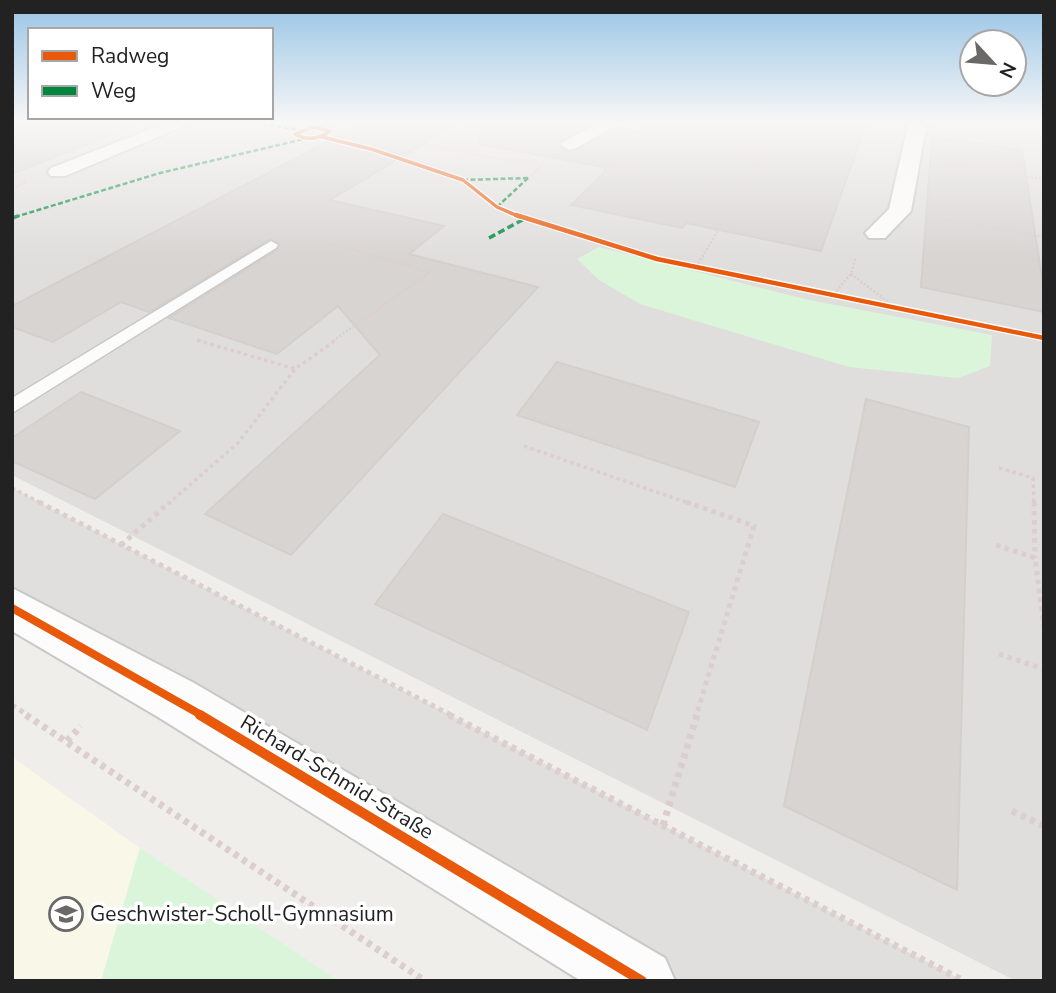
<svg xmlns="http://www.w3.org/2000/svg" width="1056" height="993" viewBox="0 0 1056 993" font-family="'Nunito Sans',sans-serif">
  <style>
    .residential { fill: #dfdedc }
    .education { fill: #f8f7e8 }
    .park { fill: #daf5da }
    .parking { fill: #e0dfde }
    .building { fill: #d7d4d2; stroke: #d3d0cc; stroke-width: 2 }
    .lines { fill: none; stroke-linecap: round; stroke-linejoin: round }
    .service-casing { stroke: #c9c8c7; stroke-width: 3 }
    .minor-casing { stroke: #c9c8c7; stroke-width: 4 }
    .tertiary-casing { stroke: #c9c8c7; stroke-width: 4 }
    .path-far3 { stroke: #dccecd; stroke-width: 2.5; stroke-dasharray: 2 2; stroke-linecap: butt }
    .path-far2 { stroke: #dccecd; stroke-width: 3.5; stroke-dasharray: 3.5 3.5; stroke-linecap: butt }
    .path-far1 { stroke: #dccecd; stroke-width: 5; stroke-dasharray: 4.5 4.5; stroke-linecap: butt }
    .path { stroke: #dccecd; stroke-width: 7; stroke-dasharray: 5 5; stroke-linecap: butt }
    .service { fill: #fdfcfc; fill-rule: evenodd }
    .minor { fill: #fdfcfc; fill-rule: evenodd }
    .tertiary { fill: #fdfcfc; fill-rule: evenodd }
    .quiet-far1 { stroke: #00873e; stroke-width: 2.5; stroke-dasharray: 5 2.5; stroke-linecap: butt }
    .quiet { stroke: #00873e; stroke-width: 3.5; stroke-dasharray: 7 3.5; stroke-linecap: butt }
    .cycleway-far3-casing { stroke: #fff; stroke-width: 6 }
    .cycleway-far2-casing { stroke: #fff; stroke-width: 7 }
    .cycleway-far1-casing { stroke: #fff; stroke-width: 12 }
    .cycleway-casing { stroke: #fff; stroke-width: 15 }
    .cycleway-far3 { stroke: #e8590c; stroke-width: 3.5 }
    .cycleway-far2 { stroke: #e8590c; stroke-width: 4.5 }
    .cycleway-far1 { stroke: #e8590c; stroke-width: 8 }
    .cycleway { stroke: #e8590c; stroke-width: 10 }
    .labels { text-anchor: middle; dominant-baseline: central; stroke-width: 7; stroke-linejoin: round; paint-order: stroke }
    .near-street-label { font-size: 21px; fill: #222; stroke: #fff }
    .near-poi-label { font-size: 21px; fill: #222; stroke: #fff; text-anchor: start }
  </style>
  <rect width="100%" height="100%" fill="#f0eeeb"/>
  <polygon class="residential" points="12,121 1016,121 1044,133 1044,981 1016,981 12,475"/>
  <polygon class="education" points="12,757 140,848 101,981 12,981"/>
  <g class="park">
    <polygon points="599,247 805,299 992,335 990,366 958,378 849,367 640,304 599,280 577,259"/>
    <polygon points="140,848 339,981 101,981"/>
  </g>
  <polygon class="parking" points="12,488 964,981 642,981 12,608"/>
  <g class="building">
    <polygon points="12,121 138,121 139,124 12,174"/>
    <polygon points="368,121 461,121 330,200 444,226 409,254 538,287 291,555 205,514 380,355 338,306 277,354 169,318 277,250 279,243 270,239 149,312 121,302 53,342 12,327 12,306"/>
    <polygon points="481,121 595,121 558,143 570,153 616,129 638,134 647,129 626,121 867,121 821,251 686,223 682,228 571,205 609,168 479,144"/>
    <polygon points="932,137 1022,150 1044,291 1044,312 921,287"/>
    <polygon points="557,362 759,422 735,487 517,415"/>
    <polygon points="81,392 180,431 95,499 12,461 12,438"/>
    <polygon points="866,399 969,427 957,890 784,806"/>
    <polygon points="443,514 689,612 647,730 375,604"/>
  </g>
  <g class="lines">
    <g class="service-casing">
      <g id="service">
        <polygon points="614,121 644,128 639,131 607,124"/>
        <polygon points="271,241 278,245 276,248 12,413 12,398"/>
      </g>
    </g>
    <g class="minor-casing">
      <g id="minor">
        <polygon points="171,121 196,121 65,176 51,176 48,172 51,168"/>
        <polygon points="601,121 624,121 576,148 569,150 560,144"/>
        <polygon points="909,121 927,121 911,211 885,238 869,238 865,233 889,209"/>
        <polygon points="12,588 194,683 665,958 675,981 581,981 158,717 12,631"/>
      </g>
    </g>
    <g class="tertiary-casing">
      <polygon id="tertiary" points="1033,121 1044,121 1044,127"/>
    </g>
    <g class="path-far3">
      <polyline points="326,128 344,121"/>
      <polyline points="671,133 767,149"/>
      <polyline points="371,149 390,139 447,149 468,133 464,128 475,121"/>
      <polyline points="447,149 507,160 536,160"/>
      <polyline points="948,165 1044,179"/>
      <polyline points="604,169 740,193"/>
      <polyline points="528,178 543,165"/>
      <polyline points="12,188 25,183"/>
      <polyline points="939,218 1044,237"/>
      <polyline points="331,243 429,272"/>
      <polyline points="696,267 784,121"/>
      <polyline points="851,274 896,308"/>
      <polyline points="831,297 851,274 855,259"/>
      <polyline points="197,340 202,341"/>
      <polyline points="333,341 430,272"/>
    </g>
    <g class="path-far2">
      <polyline points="197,340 295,369"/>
      <polyline points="524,446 691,504"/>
      <polyline points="999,468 1033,478 1034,504"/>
      <polyline points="12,488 43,504"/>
      <polyline points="168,504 238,443 295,369 336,340"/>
    </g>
    <g class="path-far1">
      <polyline points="39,502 453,716"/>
      <polyline points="686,502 754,526 696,716"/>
      <polyline points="1034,502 1035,558"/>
      <polyline points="121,545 170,502"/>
      <polyline points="996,545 1035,558 1044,627"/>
      <polyline points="999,654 1044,669"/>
      <polyline points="12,705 29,716"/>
    </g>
    <g class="path">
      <polyline points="26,715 425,981"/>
      <polyline points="449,715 964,981"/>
      <polyline points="67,741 81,726"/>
      <polyline points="1012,811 1044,826"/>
      <polyline points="663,825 697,715"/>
    </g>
    <use href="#service" class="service"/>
    <use href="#minor" class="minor"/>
    <use href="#tertiary" class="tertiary"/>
    <g class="quiet-far1">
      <polyline points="247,121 299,130"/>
      <polyline points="463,180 528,178"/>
      <polyline points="497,207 528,178"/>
      <polyline points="15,217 160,173 304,139"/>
    </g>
    <g class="quiet">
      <polyline points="12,218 21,215"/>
      <polyline points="489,238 524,219"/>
    </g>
    <g class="cycleway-far3-casing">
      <g id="cycleway-far3">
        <path d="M313,127L330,131C319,139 307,141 295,134Z"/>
        <polyline points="322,137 371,149 463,180 497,207 520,217"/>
      </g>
    </g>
    <g class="cycleway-far2-casing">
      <polyline id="cycleway-far2" points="516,215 657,259 1044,338"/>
    </g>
    <g class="cycleway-far1-casing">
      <polyline id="cycleway-far1" points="12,608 203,716"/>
    </g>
    <g class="cycleway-casing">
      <polyline id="cycleway" points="200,715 642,981"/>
    </g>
    <use href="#cycleway-far3" class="cycleway-far3"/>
    <use href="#cycleway-far2" class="cycleway-far2"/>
    <use href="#cycleway-far1" class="cycleway-far1"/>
    <use href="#cycleway" class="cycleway"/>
  </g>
  <linearGradient id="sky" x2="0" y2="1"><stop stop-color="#97c4e6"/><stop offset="0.47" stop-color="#f8f7f6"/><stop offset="1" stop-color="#f8f7f6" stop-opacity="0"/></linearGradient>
  <rect width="1056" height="260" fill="url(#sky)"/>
  <defs>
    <g id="school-ring" transform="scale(1.75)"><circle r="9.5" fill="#fff" stroke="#6a6968" stroke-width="1.5"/><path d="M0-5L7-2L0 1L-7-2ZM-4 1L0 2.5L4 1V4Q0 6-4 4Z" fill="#6a6968"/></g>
  </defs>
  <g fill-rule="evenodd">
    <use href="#school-ring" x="66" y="914"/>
  </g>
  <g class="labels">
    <g class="near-street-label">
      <text transform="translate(337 777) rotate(31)">Richard-Schmid-Straße</text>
    </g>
    <g class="near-poi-label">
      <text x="90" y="914">Geschwister-Scholl-Gymnasium</text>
    </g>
  </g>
  <rect width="1056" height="993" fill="none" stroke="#222222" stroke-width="28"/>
  <rect x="28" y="28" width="245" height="91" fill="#ffffff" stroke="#a7a7a7" stroke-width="2"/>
  <rect x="42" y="51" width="35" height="10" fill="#e8590c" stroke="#a7a7a7" stroke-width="2"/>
  <text x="91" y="63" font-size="21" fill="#222222">Radweg</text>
  <rect x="42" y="86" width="35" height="10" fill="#00873e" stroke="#a7a7a7" stroke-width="2"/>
  <text x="91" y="98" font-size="21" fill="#222222">Weg</text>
  <g transform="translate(993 63) rotate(116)"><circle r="33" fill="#ffffff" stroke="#a7a7a7" stroke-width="2"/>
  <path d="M0-5L12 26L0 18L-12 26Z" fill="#6a6968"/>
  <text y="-10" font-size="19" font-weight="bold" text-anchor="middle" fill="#222222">N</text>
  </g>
</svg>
